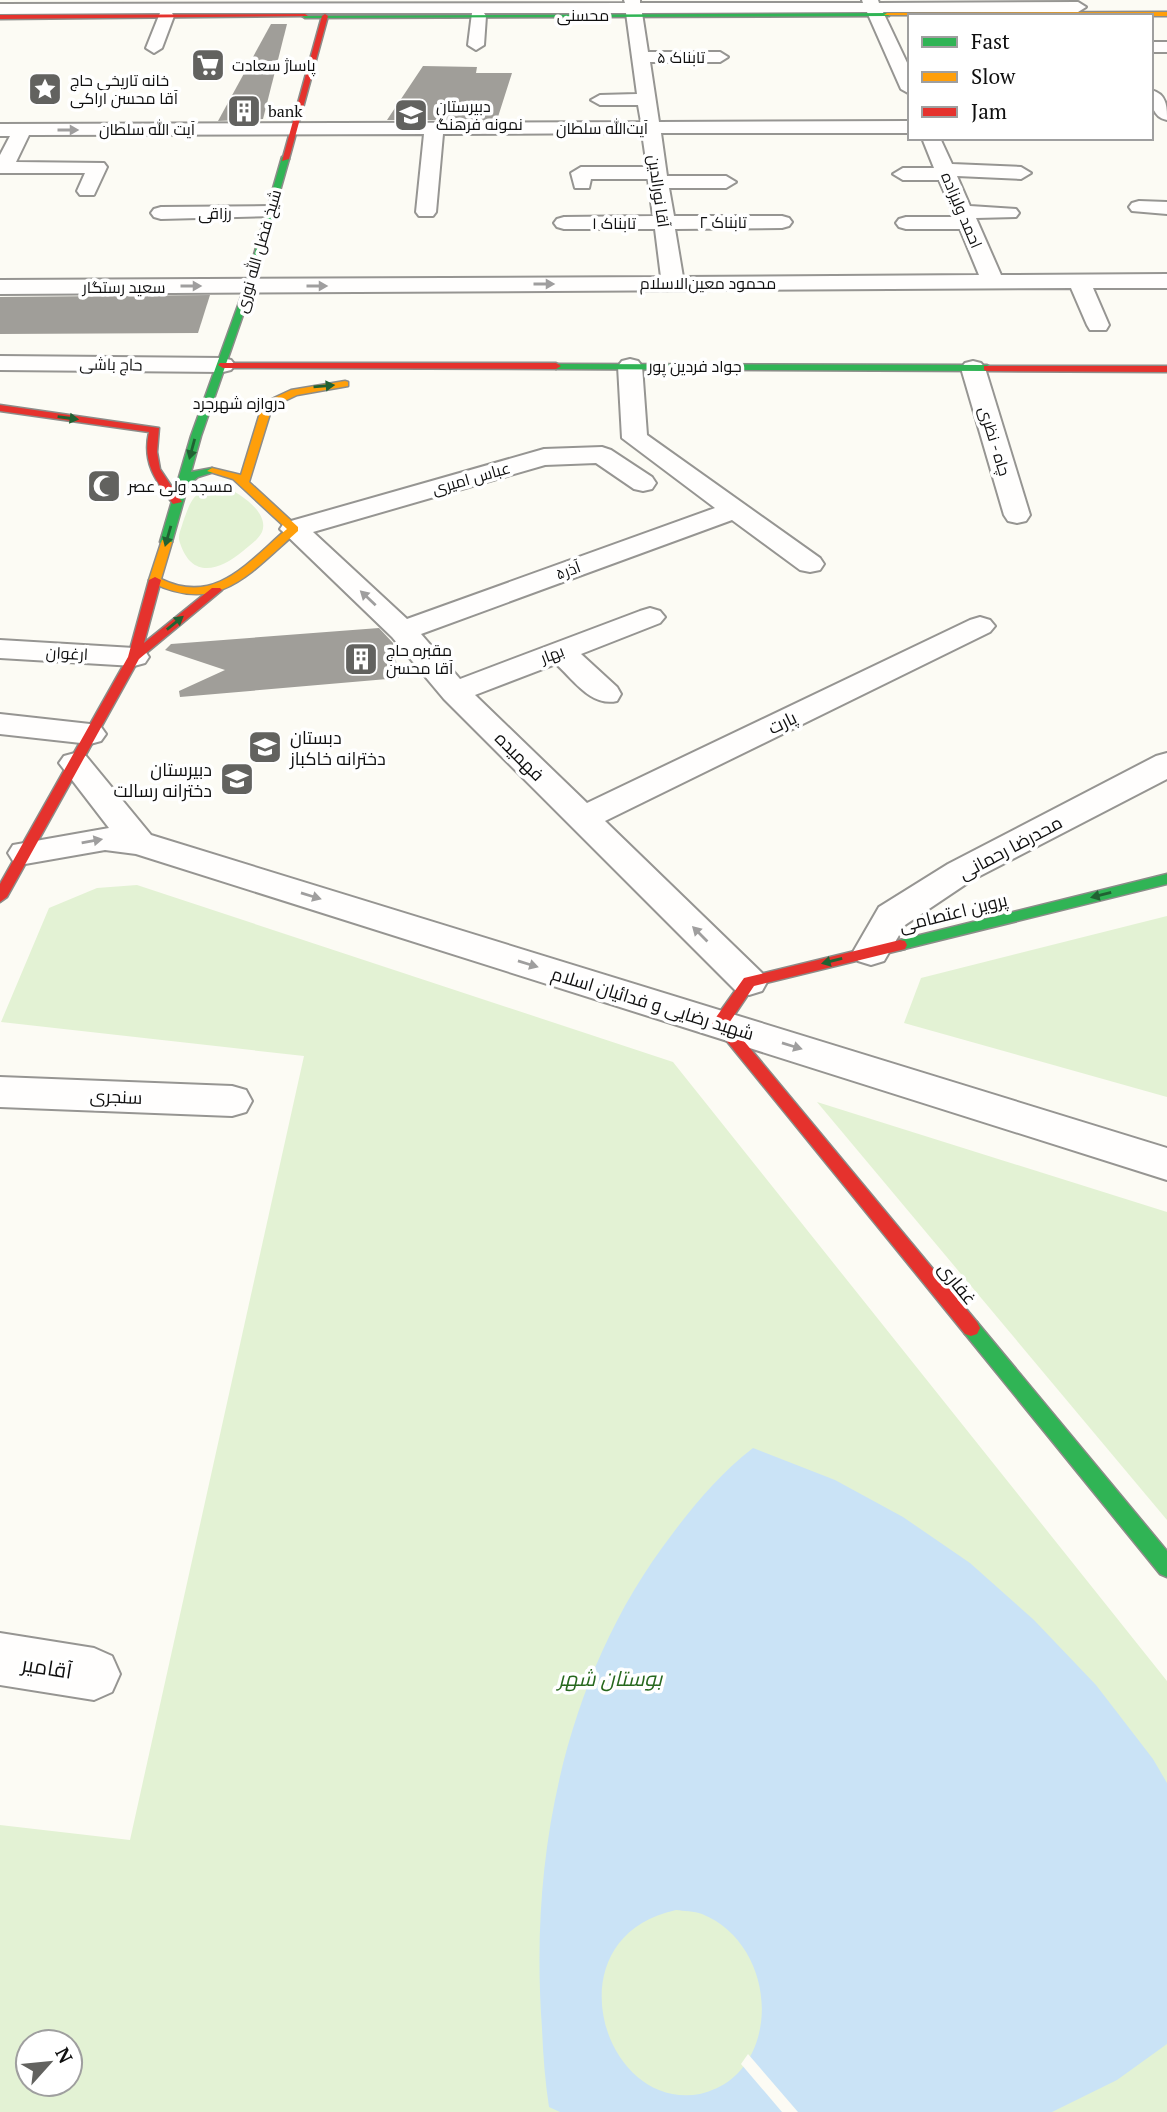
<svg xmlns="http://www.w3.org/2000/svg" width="1167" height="2112" viewBox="0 0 1167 2112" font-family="'PT Serif',Cairo,serif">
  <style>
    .green { fill: #e3f2d4; fill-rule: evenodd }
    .water { fill: #cae3f6; fill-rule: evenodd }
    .pier { fill: #fcfbf4 }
    .building { fill: #a09e99 }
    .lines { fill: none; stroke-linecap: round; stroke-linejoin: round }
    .street-casing { stroke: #969592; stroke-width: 4 }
    .fast-casing { stroke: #8c8c89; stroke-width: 3 }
    .slow-casing { stroke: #8c8c89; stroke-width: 3 }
    .jam-casing { stroke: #8c8c89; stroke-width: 3 }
    .street { fill: #fffefd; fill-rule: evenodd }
    .fast { fill: #30b455; fill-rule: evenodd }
    .slow { fill: #ff9f0a; fill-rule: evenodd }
    .jam { fill: #e5322d; fill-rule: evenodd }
    .oneway { fill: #9f9e9e }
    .oneway2 { fill: #206232 }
    .labels { text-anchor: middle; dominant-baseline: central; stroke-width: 7; stroke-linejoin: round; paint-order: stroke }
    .far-street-label { font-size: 16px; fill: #0f0f0f; stroke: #fff }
    .far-poi-label { font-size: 16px; fill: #0f0f0f; stroke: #fff; text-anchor: start }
    .far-neighbourhood-label { font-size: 16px; fill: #0f0f0f; stroke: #fff }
    .street-label { font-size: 18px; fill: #0f0f0f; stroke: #fff }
    .poi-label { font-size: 18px; fill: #0f0f0f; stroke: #fff; text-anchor: start }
    .near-street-label { font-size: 21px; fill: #0f0f0f; stroke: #fff }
    .near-park-label { font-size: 21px; font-style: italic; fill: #27681e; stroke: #fff }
  </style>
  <rect width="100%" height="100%" fill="#fcfbf4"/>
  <g class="green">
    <path d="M223,486C238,492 270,512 262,532C258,540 250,545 243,551C220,570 192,580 180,543C177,536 181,530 183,522C192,497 195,489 223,486Z"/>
    <path d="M137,885L673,1062L1167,1681V2112H0V1825L130,1840L304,1056L1,1022L49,908L97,888ZM28,2042H70V2084H28Z"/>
    <polygon points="1167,916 1167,1097 904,1023 921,978"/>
    <polygon points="817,1102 1167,1212 1167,1520"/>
  </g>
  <path class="water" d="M753,1448L835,1480L903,1517L970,1563L1034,1620L1096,1685L1153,1759L1167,1783V2044L1117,2080L1052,2112H560L549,2107C545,2081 543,2054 542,2028C529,1854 565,1673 673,1533C696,1502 722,1472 753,1448ZM676,1910C684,1911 694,1911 702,1914C755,1935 776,2004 752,2053C741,2075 724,2088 700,2094C602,2112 550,1937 676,1910Z"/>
  <polygon class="pier" points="748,2054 798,2112 782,2112 741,2064"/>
  <g class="building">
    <polygon points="271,24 287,24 263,119 218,121"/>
    <polygon points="423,66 477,67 476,73 512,73 497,120 387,120"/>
    <polygon points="210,295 198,333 0,334 0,297"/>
    <polygon points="379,628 393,643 399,678 180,697 179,691 225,670 165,650 171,644"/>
  </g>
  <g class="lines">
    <g class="street-casing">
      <g id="street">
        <polygon points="624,0 640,0 640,3 863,3 862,0 878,0 879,3 1078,2 1086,7 1078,12 883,12 910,69 910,94 901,89 867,12 642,13 648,52 720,52 728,57 720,62 650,62 659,122 910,121 910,133 661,133 667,176 726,176 736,182 726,188 669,188 674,216 782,216 789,218 792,222 789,226 782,228 675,229 683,277 979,275 960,229 906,229 899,227 896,223 899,219 906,217 955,217 939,180 903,180 893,174 903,168 934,168 922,138 940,138 952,164 1021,167 1031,173 1021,179 957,176 970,206 1016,209 1019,213 1016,217 976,218 1001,275 1167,274 1167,288 1093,288 1109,325 1106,330 1090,330 1087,325 1071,288 0,294 0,280 661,277 655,229 564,229 557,227 554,223 557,219 564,217 653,216 648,179 591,179 589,188 575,188 571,173 581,167 647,167 642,133 443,134 436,212 433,216 419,216 416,212 424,134 29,135 16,162 104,163 107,167 94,195 80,195 77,191 85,173 0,173 0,155 10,136 0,136 0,124 641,122 638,105 600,105 591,100 600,95 637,94 626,13 484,13 486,16 484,45 476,50 468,45 472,13 172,13 174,16 162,48 154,53 146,48 160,13 0,14 0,4 625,3"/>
        <rect x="1151" y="42" width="16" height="10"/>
        <path d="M1151,90C1167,94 1167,107 1167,120C1152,117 1151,103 1151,90Z"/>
        <polygon points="1139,201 1167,202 1167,214 1132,211 1129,207 1132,203"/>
        <polygon points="270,206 277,208 280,212 277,216 161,219 154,217 151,213 154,209 161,207"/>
        <polygon points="0,356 223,358 231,360 235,365 231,370 223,372 0,370"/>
        <path d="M630,359L638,361L642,366L647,435L820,558L824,564L820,570L810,572L800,570L732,520L421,634L460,679L640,611L650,608L660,611L665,617L660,623L581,654L617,687L621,694L617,701C591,707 574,680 556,664L475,695L587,803L970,620L980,617L990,620L995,626L990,632L605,821L762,973L767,982L762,991L749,995L736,991L444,699L392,637L280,529L284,523L544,449L602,447L611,450L652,477L656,483L652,489L643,491L634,489L596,463L545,465L313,532L407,619L715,508L622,438L618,366L622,361Z"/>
        <polygon points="973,361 981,363 985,368 1030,515 1026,521 1017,523 1008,521 1004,515 961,368 965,363"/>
        <polygon points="0,640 134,648 145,651 149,657 145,663 134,666 0,658"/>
        <polygon points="0,714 90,724 101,727 106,734 101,741 90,744 0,734"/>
        <polygon points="75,753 86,756 151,835 1167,1148 1167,1180 136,854 105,850 25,864 13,861 8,853 13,845 109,828 59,763 64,756"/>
        <polygon points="1167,753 1167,779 972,880 905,925 884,961 871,965 858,961 853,952 879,907 948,864 1156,756"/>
        <polygon points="0,1077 232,1086 246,1090 252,1101 246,1112 232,1116 0,1107"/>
        <polygon points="0,1633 94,1648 112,1656 120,1674 112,1692 94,1700 0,1685"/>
      </g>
    </g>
    <g class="fast-casing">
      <g id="fast">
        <polygon points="887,13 889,16 305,18 302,16"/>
        <polygon points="282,157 289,159 253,286 201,436 191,472 212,468 217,471 198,477 188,485 172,542 162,544 160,542 191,436 245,286"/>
        <polygon points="553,364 987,365 992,368 987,371 556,369 551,366"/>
        <polygon points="1167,874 1167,884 900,950 893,945 900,940"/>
        <polygon points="971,1320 977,1322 1167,1551 1167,1577 1160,1574 965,1334 962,1328 965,1322"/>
      </g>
    </g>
    <g class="slow-casing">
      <g id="slow">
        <polygon points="1167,12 1167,16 884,15 887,13"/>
        <path d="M345,381L348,382V386L297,395L272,407L249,482L298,527V531C250,573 218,616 151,582L149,580L162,540L172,542L161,579C216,606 248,562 287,529L233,479L207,471L212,468L241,475L263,403L291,390Z"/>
      </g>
    </g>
    <g class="jam-casing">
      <g id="jam">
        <polygon points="325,14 328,16 289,159 282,161 322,16"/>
        <polygon points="0,15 305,14 308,16 0,19"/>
        <polygon points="220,363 556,363 561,366 556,369 223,368 218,365"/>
        <polygon points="984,366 1167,366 1167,372 987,371 984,370"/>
        <path d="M0,405L159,428L157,452L160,469L182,502L173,504C156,481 142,463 149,432L0,411Z"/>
        <polygon points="155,577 161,580 144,643 212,588 220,588 222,590 139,659 7,897 0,902 0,884 128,657 149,580"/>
        <polygon points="900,940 905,941 907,945 905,949 754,986 729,1023 977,1322 980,1328 977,1334 971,1336 965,1334 712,1023 744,978"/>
      </g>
    </g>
    <use href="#street" class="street"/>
    <use href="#fast" class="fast"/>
    <use href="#slow" class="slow"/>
    <use href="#jam" class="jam"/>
  </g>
  <defs><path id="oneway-solid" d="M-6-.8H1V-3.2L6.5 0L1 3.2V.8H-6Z" transform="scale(1.75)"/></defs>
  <g class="oneway">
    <use href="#oneway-solid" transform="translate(68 130)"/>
    <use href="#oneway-solid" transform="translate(544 284)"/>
    <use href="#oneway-solid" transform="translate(191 286)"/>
    <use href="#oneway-solid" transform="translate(317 286)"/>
    <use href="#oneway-solid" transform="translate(368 598) rotate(-137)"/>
    <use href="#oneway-solid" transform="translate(92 841) rotate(-10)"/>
    <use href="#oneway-solid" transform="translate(311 896) rotate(17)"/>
    <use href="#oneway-solid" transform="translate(700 934) rotate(-135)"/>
    <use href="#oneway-solid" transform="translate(528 964) rotate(17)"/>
    <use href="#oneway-solid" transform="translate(792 1046) rotate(17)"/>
  </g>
  <g class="oneway2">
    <use href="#oneway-solid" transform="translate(324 386) rotate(-5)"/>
    <use href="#oneway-solid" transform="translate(68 418) rotate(8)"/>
    <use href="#oneway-solid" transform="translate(192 449) rotate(105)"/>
    <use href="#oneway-solid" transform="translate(168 536) rotate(106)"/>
    <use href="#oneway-solid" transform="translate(175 623) rotate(-39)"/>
    <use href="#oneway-solid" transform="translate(1101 895) rotate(166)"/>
    <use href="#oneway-solid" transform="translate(832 961) rotate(166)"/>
  </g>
  <defs>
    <g id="supermarket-square" transform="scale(1.75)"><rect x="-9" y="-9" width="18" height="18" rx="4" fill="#62625f" stroke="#fff"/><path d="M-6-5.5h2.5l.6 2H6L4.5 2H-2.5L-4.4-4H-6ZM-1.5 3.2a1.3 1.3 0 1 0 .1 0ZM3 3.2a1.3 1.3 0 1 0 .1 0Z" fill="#fff"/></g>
    <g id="sight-square" transform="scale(1.75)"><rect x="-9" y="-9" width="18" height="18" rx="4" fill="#62625f" stroke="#fff"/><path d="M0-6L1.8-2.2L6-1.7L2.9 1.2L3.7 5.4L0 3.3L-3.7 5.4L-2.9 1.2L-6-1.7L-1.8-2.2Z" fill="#fff"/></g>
    <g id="building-square" transform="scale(1.75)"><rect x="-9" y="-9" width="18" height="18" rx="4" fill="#62625f" stroke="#fff"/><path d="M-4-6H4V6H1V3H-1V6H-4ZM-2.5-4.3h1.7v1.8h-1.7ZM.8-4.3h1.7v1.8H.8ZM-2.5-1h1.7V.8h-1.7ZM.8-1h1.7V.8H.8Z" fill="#fff"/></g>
    <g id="school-square" transform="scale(1.75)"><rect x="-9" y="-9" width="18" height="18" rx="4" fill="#62625f" stroke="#fff"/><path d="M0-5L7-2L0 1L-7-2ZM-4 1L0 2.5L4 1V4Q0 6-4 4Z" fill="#fff"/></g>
    <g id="mosque-square" transform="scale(1.75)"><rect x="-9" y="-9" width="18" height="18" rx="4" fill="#62625f" stroke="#fff"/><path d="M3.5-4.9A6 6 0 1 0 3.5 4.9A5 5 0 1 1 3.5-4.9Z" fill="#fff"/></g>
  </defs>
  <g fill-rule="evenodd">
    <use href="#supermarket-square" x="208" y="65"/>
    <use href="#sight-square" x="45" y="89"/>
    <use href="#building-square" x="244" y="111"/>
    <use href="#school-square" x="411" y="115"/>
    <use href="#mosque-square" x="104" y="486"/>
    <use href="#building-square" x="361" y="659"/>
    <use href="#school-square" x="265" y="747"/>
    <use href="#school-square" x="237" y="779"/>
  </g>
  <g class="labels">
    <g class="far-street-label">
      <text x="583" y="15">محسنی</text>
      <text x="681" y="57">تابناک ۵</text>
      <text x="602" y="128">آیت‌الله سلطان</text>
      <text x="147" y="129">آیت الله سلطان</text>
      <text transform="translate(659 191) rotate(82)">آقا نورالدین</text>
      <text transform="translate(962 210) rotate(67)">احمد ولیزاده</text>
      <text x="215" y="213">رزاقی</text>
      <text x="723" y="222">تابناک ۲</text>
      <text x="614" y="223">تابناک ۱</text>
      <text transform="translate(258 251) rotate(-74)">شیخ فضل الله نوری</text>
      <text x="708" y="283">محمود معین‌الاسلام</text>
      <text x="124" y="287">سعید رستگار</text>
      <text transform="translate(111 364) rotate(1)">حاج باشی</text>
      <text x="695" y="366">جواد فردین پور</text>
      <text transform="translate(995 441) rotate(73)">چاه - نظری</text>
      <text transform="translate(471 478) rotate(-16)">عباس امیری</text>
      <text transform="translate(568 570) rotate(-20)">آذر۵</text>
      <text transform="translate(67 653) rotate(3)">ارغوان</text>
      <text transform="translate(552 654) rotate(-21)">بهار</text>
    </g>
    <g class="far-poi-label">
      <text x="232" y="65">پاساژ سعادت</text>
      <text x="70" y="80">خانه تاریخی حاج<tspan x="70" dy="18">آقا محسن اراکی</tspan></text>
      <text x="436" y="106">دبیرستان<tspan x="436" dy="18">نمونه فرهنگ</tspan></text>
      <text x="268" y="111">bank</text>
      <text x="128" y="486">مسجد ولی عصر</text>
      <text x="386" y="650">مقبره حاج<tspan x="386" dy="18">آقا محسن</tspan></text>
    </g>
    <g class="far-neighbourhood-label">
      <text x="239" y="403">دروازه شهرجرد</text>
    </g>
    <g class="street-label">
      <text transform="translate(782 722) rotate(-26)">پارت</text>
      <text transform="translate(520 756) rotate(45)">فهمیده</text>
      <text transform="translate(1010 847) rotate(-28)">محدرضا رحمانی</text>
      <text transform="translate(953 912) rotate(-14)">پروین اعتصامی</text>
      <text transform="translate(653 1003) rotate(17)">شهید رضایی و فدائیان اسلام</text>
      <text transform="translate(116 1096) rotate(2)">سنجری</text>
      <text transform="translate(958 1283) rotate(51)">غفاری</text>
    </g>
    <g class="poi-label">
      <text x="290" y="737">دبستان<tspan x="290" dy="21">دخترانه خاکباز</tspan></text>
      <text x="212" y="769" text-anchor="end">دبیرستان<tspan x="212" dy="21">دخترانه رسالت</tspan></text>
    </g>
    <g class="near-street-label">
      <text transform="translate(47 1667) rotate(9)">آقامیر</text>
    </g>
    <g class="near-park-label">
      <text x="610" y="1678">بوستان شهر</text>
    </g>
  </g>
  <rect x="908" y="14" width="245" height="126" fill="#ffffff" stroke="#9f9f9f" stroke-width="2"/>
  <rect x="922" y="37" width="35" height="10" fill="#30b455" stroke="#9f9f9f" stroke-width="2"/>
  <text x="971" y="49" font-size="21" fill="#0f0f0f">Fast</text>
  <rect x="922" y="72" width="35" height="10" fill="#ff9f0a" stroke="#9f9f9f" stroke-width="2"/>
  <text x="971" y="84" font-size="21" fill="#0f0f0f">Slow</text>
  <rect x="922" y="107" width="35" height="10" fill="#e5322d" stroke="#9f9f9f" stroke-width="2"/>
  <text x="971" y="119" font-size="21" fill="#0f0f0f">Jam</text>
  <g transform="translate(49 2063) rotate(63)"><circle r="33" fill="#ffffff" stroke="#9f9f9f" stroke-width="2"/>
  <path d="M0-5L12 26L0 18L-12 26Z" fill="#62625f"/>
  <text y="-10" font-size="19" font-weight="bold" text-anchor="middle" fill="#0f0f0f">N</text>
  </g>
</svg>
